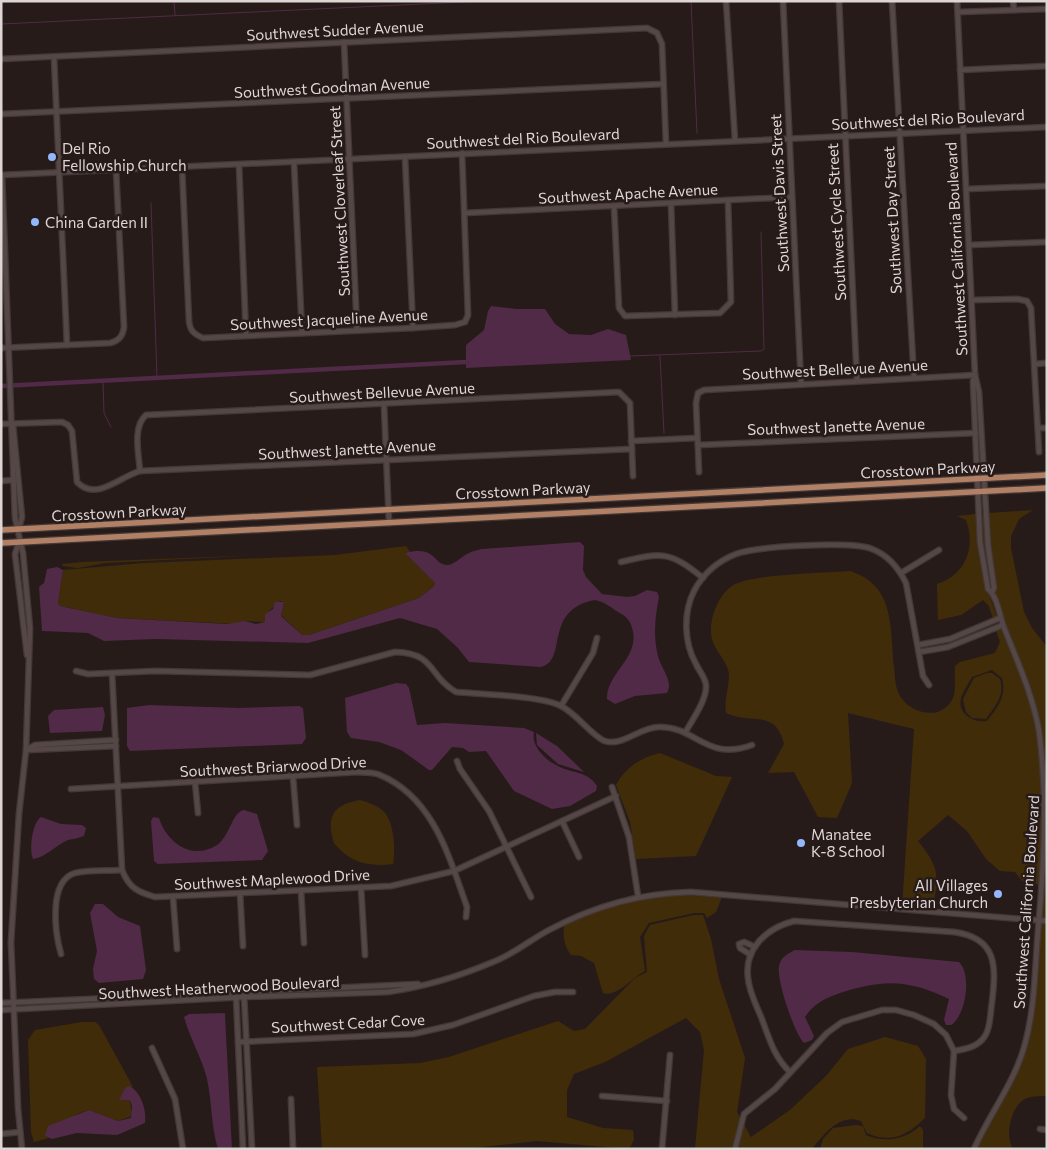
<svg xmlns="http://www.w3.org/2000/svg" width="1048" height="1150" viewBox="0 0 1048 1150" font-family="Commissioner,sans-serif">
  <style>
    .green { fill: #412c09; fill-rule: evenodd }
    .water { fill: #502a46 }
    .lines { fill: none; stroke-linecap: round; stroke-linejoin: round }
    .stream { stroke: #502a46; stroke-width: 1 }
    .canal { stroke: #502a46; stroke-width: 4.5 }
    .minor-casing { stroke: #413837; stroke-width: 7 }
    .major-casing { stroke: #413837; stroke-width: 8 }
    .minor { stroke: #554746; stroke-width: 4.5 }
    .major { stroke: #b28065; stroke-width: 5.5 }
    .poi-dot { fill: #93b7fd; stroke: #271b1a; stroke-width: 2 }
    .labels { text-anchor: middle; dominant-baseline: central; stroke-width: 5; stroke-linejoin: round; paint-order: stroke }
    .street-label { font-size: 15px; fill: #ded6d5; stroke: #271b1a }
    .poi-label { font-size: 15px; fill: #ded6d5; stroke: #271b1a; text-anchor: start }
  </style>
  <rect width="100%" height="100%" fill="#271b1a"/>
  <g class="green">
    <path d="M1047,509L1033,510L1019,519L1011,536V548L1024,612L1032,628L1047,647V774C1043,723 1026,678 1007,631C1002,619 992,600 997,588L990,545L989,513Z"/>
    <path d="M976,514L983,577L997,617L993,619L989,606L983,600L961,615L938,620L937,584C966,575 976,547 966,520L957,516Z"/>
    <polygon points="980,514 985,514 992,589 982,542"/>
    <polygon points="406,546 410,552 405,553 435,583 434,586 419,598 309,635 302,635 281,615 284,602 280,601 269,611 265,622 245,621 238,624 117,618 60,606 58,603 63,570 144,563 335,555"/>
    <polygon points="260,555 105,563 78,568 63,566 62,564 82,562"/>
    <path d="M850,571C895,585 890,627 894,667C895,676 895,686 899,694C908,713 940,722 952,700C957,691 954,677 955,666L960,662L995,653L1000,642L996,630L1001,628C1012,653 1023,677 1030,703C1047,763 1043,824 1040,885L1022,881L1015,872L1000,871L986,859L967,831L948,815L918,841C941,870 938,875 933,910L902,907L914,729L848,713L852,783L837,818L818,817L794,772L768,773L784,744C776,708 750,725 726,713C724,700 729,688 729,675C729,660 710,649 711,630C711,615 719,595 732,586C749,574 825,573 850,571ZM992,670L1002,678C1007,696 998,707 987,721C974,723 957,714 961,698C963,692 969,682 972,677Z"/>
    <path d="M987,673H992L1000,679C1005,696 995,706 986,719L972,718L966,712L963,699L974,678Z"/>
    <path d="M660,753L716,776L732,777L696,856L636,859L630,822L616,785C626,767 640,758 660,753Z"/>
    <path d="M360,800C368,802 376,805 382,810C394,819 396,850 393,864C369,867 350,863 334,843C326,816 333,805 360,800Z"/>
    <polygon points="1047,843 1047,919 1041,919"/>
    <path d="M668,895L722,897L716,912L707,918L704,913H694L649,923L640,937L645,971C633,977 616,998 603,993L594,963L581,956L571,955C564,946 563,937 564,925C596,908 631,899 668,895Z"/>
    <path d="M694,915H703L711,939L719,979L745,1058L737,1112L751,1137L790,1110L826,1076L848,1049L885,1037L918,1046L926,1059L925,1118C908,1135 891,1144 867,1133L861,1121C840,1113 824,1134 812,1149H695L704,1050L700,1032L686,1018L605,1062L574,1074L567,1090V1117L603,1128L633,1130L634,1140L629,1149L537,1141L463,1149H322L317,1067L420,1063L449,1057L558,1021L574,1031L585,1029L635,978L647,972L644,936L650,925Z"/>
    <path d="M1041,923L1047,924V1096C1039,1096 1029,1096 1023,1100C1010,1110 1005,1136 1013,1149H976C989,1121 1009,1096 1020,1067C1037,1021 1037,972 1041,923Z"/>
    <polygon points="82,1022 95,1022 99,1025 133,1087 125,1088 120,1099 130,1100 132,1116 118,1121 89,1110 77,1114 45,1136 49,1138 34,1142 31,1132 28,1040 35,1030"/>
    <path d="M856,1125L863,1126L866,1135C884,1143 905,1140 920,1126L923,1130V1149H820L823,1139L833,1128Z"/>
  </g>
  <g class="water">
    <polygon points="491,306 517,309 545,309 555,324 569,334 591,335 608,329 626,335 631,360 466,368 466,345 484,330 488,311"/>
    <path d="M580,542L584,546L583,570L586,577L602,594L627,597L635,596L647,590L657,592L659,597C655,617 653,636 658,656C661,669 674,681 667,693L635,696L615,704L607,699C606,674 638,659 633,632C631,622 628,617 618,612C610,607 605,602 595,600C542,610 569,660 541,667L469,662L457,647L437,629L400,618L308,643L156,639L104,641L88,633L42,631L39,587L44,583L47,569L57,567L63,570L58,603L60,606L117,618L227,624L245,621L256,624L265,622V614L273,609L275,602H284L281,616L302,635H309L419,598L434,586L435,583L405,553C437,545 433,565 447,565C454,565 461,557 467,554C472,551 478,550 482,549Z"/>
    <path d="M396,683L406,684L409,688L417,725L445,723L524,728L534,732C531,746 545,759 556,765C571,774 587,770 597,786L596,791L570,806L552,809L514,791L486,751L469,752L463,748L452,747L432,770H429L401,750L379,742L351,738L347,732L345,698Z"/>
    <polygon points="149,705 239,708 299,706 303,708 306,738 302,744 130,751 127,746 127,708"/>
    <polygon points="103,707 105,715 102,731 50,733 48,716 54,710"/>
    <polygon points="536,733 557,746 584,772 558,764 537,745"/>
    <path d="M244,810L257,814L268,851L262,860L158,864L154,861L151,821L153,817L159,818C167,843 192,861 217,845C230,836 232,812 244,810Z"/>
    <path d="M41,817L61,824L82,825L86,828L84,836C79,838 73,839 68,840C56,845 45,858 33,859C29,850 32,823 41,817Z"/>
    <polygon points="95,904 103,904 118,917 140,926 146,970 143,979 99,983 94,979 93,969 97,951 90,913"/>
    <path d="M795,950L852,952L959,962C972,974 966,1016 951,1025H946L944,1020L949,999C908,979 883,979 840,993C826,998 813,1004 805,1017L814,1036L812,1040L804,1043C794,1033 776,979 779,966C781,957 787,954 795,950Z"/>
    <path d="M225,1013V1016L232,1149H218C211,1126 212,1102 207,1079C202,1058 190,1039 184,1017L189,1014Z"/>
    <path d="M129,1086C141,1091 147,1111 145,1123L117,1135L77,1133L52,1139L45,1136L48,1126L89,1110L118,1121L131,1118L132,1106L130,1100H119L125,1088Z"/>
  </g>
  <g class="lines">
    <g class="stream">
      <polyline points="174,1 175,15"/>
      <polyline points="691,1 697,133"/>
      <polyline points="1,24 485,1"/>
      <polyline points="151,203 157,378"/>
      <polyline points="630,356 761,351 764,349 761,232"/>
      <polyline points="660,356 664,433"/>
      <polyline points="103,381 104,413 111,427"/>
    </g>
    <polyline class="canal" points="1,386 466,362"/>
    <g class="minor-casing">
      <g id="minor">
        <polyline points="726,1 735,140"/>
        <polyline points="783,1 801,383"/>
        <polyline points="839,1 857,381"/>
        <polyline points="892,1 914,378"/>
        <path d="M957,1L975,375L973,381L980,542L988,589C998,597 1000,619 1005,630C1018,663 1033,696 1039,731C1048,797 1044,864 1038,931C1035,968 1035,1007 1025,1044C1015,1082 990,1113 974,1149"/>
        <polyline points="1013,1 1014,10"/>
        <polyline points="958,12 1047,9"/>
        <polyline points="344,42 357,330"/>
        <polyline points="54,57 67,345"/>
        <polyline points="1,59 647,28 657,33 662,44 666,144"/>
        <polyline points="960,70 1047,66"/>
        <polyline points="1,114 663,84"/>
        <polyline points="405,157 413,328"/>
        <polyline points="294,162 302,333"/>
        <polyline points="239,165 246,335"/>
        <path d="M182,167L189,321C190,331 194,334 203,338L413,328L455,325L465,322L468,315L462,153"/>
        <polyline points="1,175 1047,127"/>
        <polyline points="2,175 15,518 23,553 30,628 26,750 19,814 11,942 18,1108 22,1149"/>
        <polyline points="966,189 1047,186"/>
        <polyline points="671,204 675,315"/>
        <polyline points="614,206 619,308 625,316 720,313 731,302 728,200"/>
        <polyline points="465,213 792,197"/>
        <polyline points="969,245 1047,242"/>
        <polyline points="972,300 1017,299 1027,301 1031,308 1039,452"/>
        <path d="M1,348L110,343C119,341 123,336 124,327L116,170"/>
        <polyline points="1035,364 1047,363"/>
        <polyline points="975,375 979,392 988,545 994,588 992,592"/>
        <polyline points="384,405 389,523"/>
        <path d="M1,424L62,422L68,425L72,431L77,482C96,502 119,477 140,471L632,449"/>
        <polyline points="13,425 22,517 19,528"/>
        <polyline points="1038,428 1047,428"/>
        <polyline points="631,441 697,438"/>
        <polyline points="698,445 976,433"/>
        <path d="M140,471C139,455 132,427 146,415L619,392L630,403L633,476"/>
        <polyline points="699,472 696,403 698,393 704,390 975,375"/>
        <polyline points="1,481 13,480"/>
        <polyline points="19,542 15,554 27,655"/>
        <path d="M621,562C662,552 670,551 703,578"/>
        <polyline points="901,573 939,550"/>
        <polyline points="918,645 950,639 1000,618"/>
        <polyline points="919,652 948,647 1003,625"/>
        <path d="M76,671L88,674L155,671L310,675L395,652C436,653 428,676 456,692C480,694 543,696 561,706C577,714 593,737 605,741C622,747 640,727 659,727C696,726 706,762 752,745"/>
        <path d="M112,673L122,870C129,888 138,892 155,897L391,886L454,871L616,796"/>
        <polyline points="561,706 593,653 597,638"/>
        <path d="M685,733C692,720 707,700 706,685C705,677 699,671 696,664C684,643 683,613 694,591C703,574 718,561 736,554C757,546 852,541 872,549C888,555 899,569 906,583L923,676L929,685"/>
        <polyline points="26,750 35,745 116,740"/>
        <polyline points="28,750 116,746"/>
        <polyline points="457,761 460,769 489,811 531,897"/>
        <polyline points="293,777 297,825"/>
        <polyline points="195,782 198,813"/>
        <polyline points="612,787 629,837 638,896"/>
        <path d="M71,789L357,772C364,773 374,772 380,775C434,798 449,857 467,907L466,917"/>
        <polyline points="562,821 579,857"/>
        <polyline points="361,887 365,955"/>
        <polyline points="301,890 304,943"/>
        <polyline points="240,893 243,946"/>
        <polyline points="173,897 177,949"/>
        <path d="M61,954C55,933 48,881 75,873C89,870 107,871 122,870"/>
        <polyline points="751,955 740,948 739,944 744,942 755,947"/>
        <polyline points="244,995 252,1149"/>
        <polyline points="236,996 243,1149"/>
        <polyline points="1,1003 418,984"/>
        <path d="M1,1010L244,997L388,992C423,987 460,976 493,962C514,954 530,940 549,930C594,906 640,893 691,892L1047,921"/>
        <polyline points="238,1042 413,1034 453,1025 534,996 555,992 573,992"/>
        <polyline points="152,1048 175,1099 183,1149"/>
        <path d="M790,1072C775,1058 770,1041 763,1022C758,1008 749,993 748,978C744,948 767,928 794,921L954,932C998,938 996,967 992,1002C990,1013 991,1027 985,1036C978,1047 966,1049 954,1051"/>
        <polyline points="602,1096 667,1101"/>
        <polyline points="291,1099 293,1149"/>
        <polyline points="1040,1129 1047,1130"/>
        <polyline points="1,1134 20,1132"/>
        <polyline points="662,1149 670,1055"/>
        <polyline points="735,1149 744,1114 775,1089 827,1033 842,1022 882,1010 896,1010 914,1015 934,1024 946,1035 954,1051 951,1095 954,1109 964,1118"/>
      </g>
    </g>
    <g class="major-casing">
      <g id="major">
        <polyline points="1,530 1047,475"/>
        <polyline points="1,543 1047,488"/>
      </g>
    </g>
    <use href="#minor" class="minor"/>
    <use href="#major" class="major"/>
  </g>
  <g class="poi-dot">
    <circle cx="52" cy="157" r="5"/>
    <circle cx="35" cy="222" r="5"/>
    <circle cx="801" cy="843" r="5"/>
    <circle cx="998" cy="894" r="5"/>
  </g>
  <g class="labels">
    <g class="street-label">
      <text transform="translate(335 30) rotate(-3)">Southwest Sudder Avenue</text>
      <text transform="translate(332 87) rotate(-3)">Southwest Goodman Avenue</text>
      <text transform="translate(928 119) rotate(-3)">Southwest del Rio Boulevard</text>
      <text transform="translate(523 138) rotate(-3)">Southwest del Rio Boulevard</text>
      <text transform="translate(628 193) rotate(-3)">Southwest Apache Avenue</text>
      <text transform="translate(779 193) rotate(-93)">Southwest Davis Street</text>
      <text transform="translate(339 201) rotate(-93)">Southwest Cloverleaf Street</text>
      <text transform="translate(892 220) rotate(-93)">Southwest Day Street</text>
      <text transform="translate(836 222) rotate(-93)">Southwest Cycle Street</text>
      <text transform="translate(956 249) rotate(-93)">Southwest California Boulevard</text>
      <text transform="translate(329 319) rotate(-3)">Southwest Jacqueline Avenue</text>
      <text transform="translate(835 369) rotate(-3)">Southwest Bellevue Avenue</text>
      <text transform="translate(382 392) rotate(-3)">Southwest Bellevue Avenue</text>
      <text transform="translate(836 426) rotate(-2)">Southwest Janette Avenue</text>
      <text transform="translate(347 449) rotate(-3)">Southwest Janette Avenue</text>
      <text transform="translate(928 469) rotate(-3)">Crosstown Parkway</text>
      <text transform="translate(523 490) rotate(-3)">Crosstown Parkway</text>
      <text transform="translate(119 512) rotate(-3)">Crosstown Parkway</text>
      <text transform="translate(273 766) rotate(-3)">Southwest Briarwood Drive</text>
      <text transform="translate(272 879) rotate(-3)">Southwest Maplewood Drive</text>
      <text transform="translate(1026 902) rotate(-86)">Southwest California Boulevard</text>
      <text transform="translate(219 987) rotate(-3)">Southwest Heatherwood Boulevard</text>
      <text transform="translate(348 1023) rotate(-3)">Southwest Cedar Cove</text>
    </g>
    <g class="poi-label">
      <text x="62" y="148">Del Rio<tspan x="62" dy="17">Fellowship Church</tspan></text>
      <text x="45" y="222">China Garden II</text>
      <text x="811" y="834">Manatee<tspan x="811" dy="17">K-8 School</tspan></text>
      <text x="988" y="885" text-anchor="end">All Villages<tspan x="988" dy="17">Presbyterian Church</tspan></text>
    </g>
  </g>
  <rect width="1048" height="1150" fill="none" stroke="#ded6d5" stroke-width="5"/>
</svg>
